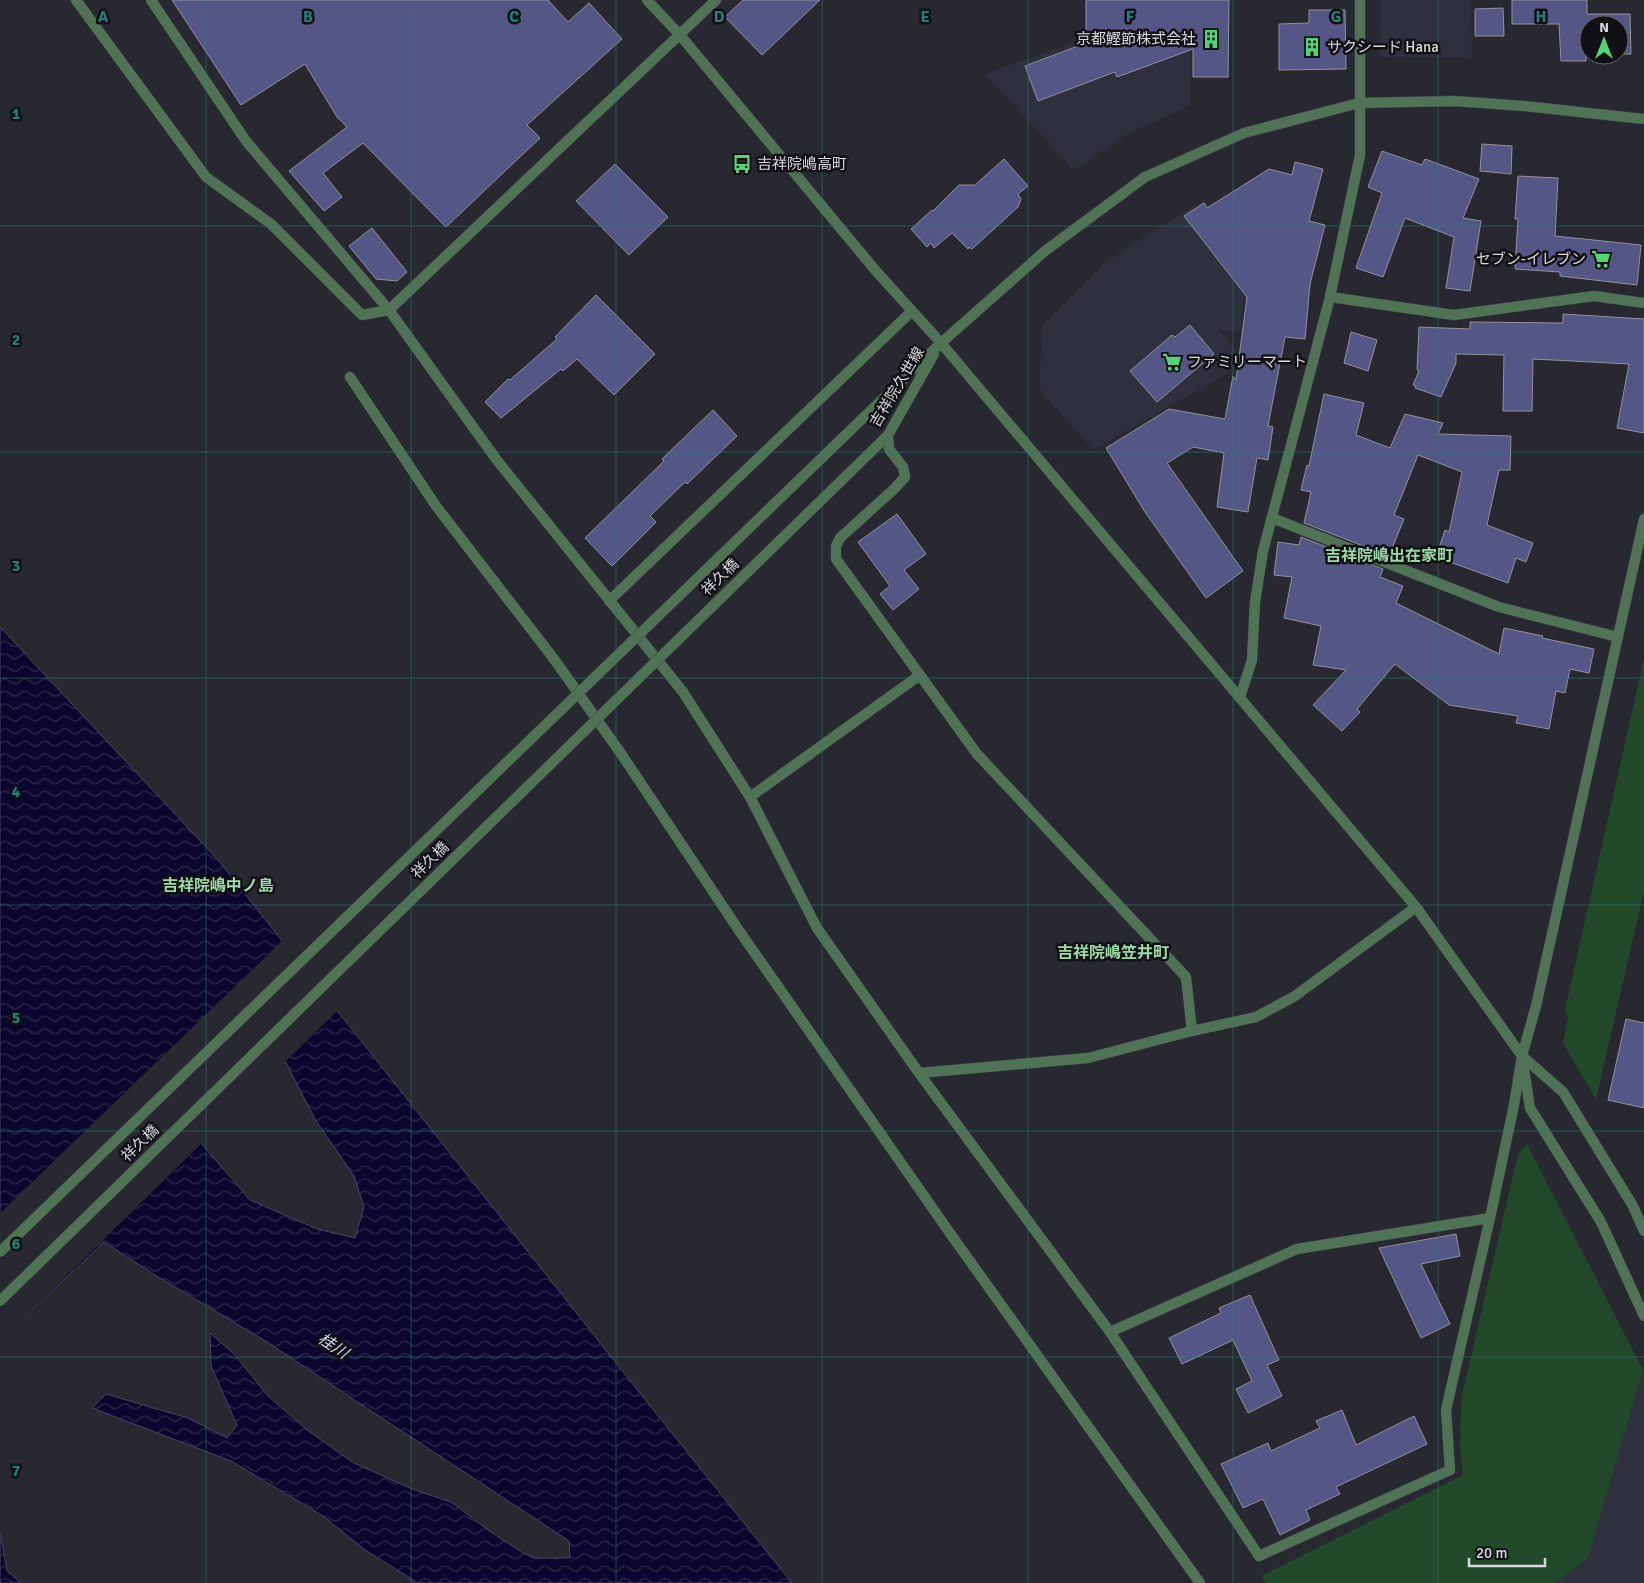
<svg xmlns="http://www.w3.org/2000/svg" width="1644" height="1583" viewBox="0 0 1644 1583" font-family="Signika,'Noto Sans JP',sans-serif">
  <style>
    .built { fill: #2f303e }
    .green { fill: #23492b }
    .water { fill: url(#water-waves); stroke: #484563; fill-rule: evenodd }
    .pier { fill: #282831 }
    .building { fill: #545786; stroke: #91929c }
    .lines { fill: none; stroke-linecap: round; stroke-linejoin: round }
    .service-casing { stroke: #44444d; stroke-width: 11 }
    .minor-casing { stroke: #44444d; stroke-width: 11 }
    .tertiary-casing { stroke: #44444d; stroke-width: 11 }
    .service { stroke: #507356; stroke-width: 10 }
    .minor { stroke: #507356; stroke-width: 10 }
    .tertiary { stroke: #507356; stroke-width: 10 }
    .tertiary-bridge-casing { stroke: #44444d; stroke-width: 11; stroke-linecap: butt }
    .tertiary-bridge { stroke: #507356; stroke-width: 10 }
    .grid { fill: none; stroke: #238079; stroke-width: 1; stroke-opacity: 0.55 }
    .labels { text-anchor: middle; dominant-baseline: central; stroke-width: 5; stroke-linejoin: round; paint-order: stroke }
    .poi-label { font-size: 15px; fill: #d8d8de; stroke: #111115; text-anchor: start }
    .street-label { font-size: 15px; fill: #d8d8de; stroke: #111115 }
    .neighbourhood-label { font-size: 16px; font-weight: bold; fill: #9bdba5; stroke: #111115 }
    .water-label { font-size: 16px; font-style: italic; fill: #d3d6f5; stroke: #111115 }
    .grid-label { font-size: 16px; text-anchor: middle; font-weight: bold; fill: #238079; stroke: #111115; stroke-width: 5; stroke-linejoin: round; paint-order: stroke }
  </style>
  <defs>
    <pattern id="water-waves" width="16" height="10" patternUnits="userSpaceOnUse" patternTransform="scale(1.25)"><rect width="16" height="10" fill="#0b062e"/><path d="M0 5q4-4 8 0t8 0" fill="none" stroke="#2e2a4c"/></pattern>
  </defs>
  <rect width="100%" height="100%" fill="#282831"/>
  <g class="built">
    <polygon points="1381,0 1471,0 1472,58 1380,57"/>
    <polygon points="1190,1 1191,105 1126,135 1074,170 984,74"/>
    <polygon points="1204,200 1254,272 1241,305 1243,306 1240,333 1218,329 1236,351 1232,371 1093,450 1039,389 1042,326 1104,264 1142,238"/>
    <polygon points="1643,1370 1644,1373 1644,1583 1555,1583 1588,1558"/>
  </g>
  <g class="green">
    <polygon points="1644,659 1644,891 1596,1099 1563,1043 1568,1017 1565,1010"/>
    <polygon points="1527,1144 1643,1370 1588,1558 1555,1583 1266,1583 1261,1576 1463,1475 1460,1449 1461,1400 1518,1154"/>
  </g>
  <g class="water">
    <path d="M0,627L218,860L616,1363L792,1583H418L365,1550L323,1516L231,1461L92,1408L106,1394L188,1418L227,1438L237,1425L211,1366L210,1333L234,1354L268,1396L306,1429L352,1462L412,1489L451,1502L491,1532L523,1553L536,1558H570L569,1541L262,1339L155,1275L104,1242L0,1340ZM283,1057L316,1121L354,1176L364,1207L355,1238L317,1229L250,1200L200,1142Z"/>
    <polygon points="0,1533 7,1571 21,1583 0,1583"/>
  </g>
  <polygon class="pier" points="284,939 339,1009 283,1064 282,1061 203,1142 0,1341 0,1213"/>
  <g class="building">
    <polygon points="172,0 548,0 568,22 589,3 622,39 527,125 540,138 446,227 363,143 323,173 342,197 324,211 289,171 347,127 337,117 305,64 241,105"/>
    <polygon points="743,0 820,0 762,55 725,17"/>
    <polygon points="1086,0 1229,0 1228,77 1193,77 1193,49 1117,77 1115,72 1038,101 1025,66 1086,43"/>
    <polygon points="1512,0 1587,0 1587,14 1630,14 1631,54 1619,54 1619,25 1589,25 1589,54 1586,54 1586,61 1561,61 1559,24 1512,24"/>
    <polygon points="1503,8 1504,36 1475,36 1475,9"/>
    <polygon points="1309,10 1345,10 1346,69 1279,70 1279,24 1309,23"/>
    <polygon points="1482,144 1512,146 1511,174 1480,171"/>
    <polygon points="1382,151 1422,165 1425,159 1479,179 1463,218 1481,221 1470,291 1446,288 1454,237 1405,218 1383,277 1356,268 1382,193 1368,187"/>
    <polygon points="1004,159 1028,186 1018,194 1021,199 1018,207 972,249 969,247 968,249 952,233 934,248 931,243 927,247 911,229 932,210 933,211 959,185 975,185"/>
    <polygon points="1295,162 1323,169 1309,221 1325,225 1310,284 1305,339 1285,337 1268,426 1273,427 1268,460 1257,458 1248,512 1217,507 1224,453 1193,447 1167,463 1243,571 1206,598 1145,512 1106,448 1169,409 1225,419 1233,376 1236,380 1247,297 1184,216 1204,203 1207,208 1269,169 1292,175"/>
    <polygon points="615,164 668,217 629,255 576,201"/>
    <polygon points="1518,176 1558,178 1555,236 1641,245 1637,285 1560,276 1560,272 1515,269 1518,219 1515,219"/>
    <polygon points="372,228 407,272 397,281 376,279 349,246"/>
    <polygon points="596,295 655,354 614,395 577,359 563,371 561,369 501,418 485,402 508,379 510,380 557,339 555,337"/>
    <polygon points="1563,314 1644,319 1644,433 1617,428 1629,364 1533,359 1532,411 1503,411 1504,355 1456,354 1456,363 1441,397 1415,388 1416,386 1413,385 1419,371 1417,370 1419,327 1470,329 1470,322 1563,323"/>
    <polygon points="1190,325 1214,354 1157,402 1130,371 1172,335 1175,337"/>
    <polygon points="1351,332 1377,340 1368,371 1344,363"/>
    <polygon points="1324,394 1364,403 1356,435 1390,448 1405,414 1443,423 1438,434 1511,436 1510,470 1499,470 1487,525 1533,543 1526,562 1516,558 1508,583 1436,557 1445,530 1449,532 1462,472 1418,455 1394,515 1404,519 1389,556 1304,523 1311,492 1301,490 1307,465 1309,466"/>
    <polygon points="713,410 737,436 687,484 685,482 650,516 656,522 612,566 585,538 664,461 662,459"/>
    <polygon points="897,514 926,554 904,570 919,589 893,610 880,594 890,586 858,542"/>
    <polygon points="1301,537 1383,569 1380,577 1403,586 1396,603 1499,654 1504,628 1543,636 1542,638 1594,649 1589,673 1570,669 1565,693 1556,691 1549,729 1516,723 1518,716 1449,705 1395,664 1357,709 1360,712 1342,731 1313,705 1346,670 1313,665 1321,626 1284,618 1292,577 1274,575 1278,542 1299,545"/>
    <polygon points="1626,1019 1644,1023 1644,1108 1608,1100"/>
    <polygon points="1456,1234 1460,1256 1421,1264 1450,1324 1421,1338 1379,1248"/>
    <polygon points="1250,1295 1279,1360 1267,1365 1282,1396 1248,1413 1236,1389 1252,1381 1233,1340 1182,1364 1169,1338 1221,1313 1219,1308"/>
    <polygon points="1342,1410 1356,1445 1414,1416 1427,1444 1336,1487 1340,1494 1306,1510 1310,1520 1280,1535 1263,1499 1243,1508 1221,1464 1268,1443 1271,1451 1320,1428 1316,1421"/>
  </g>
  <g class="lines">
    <g class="service-casing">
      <polyline id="service" points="350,377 436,506 554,659 622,755 740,932 952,1236 1200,1583"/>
    </g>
    <g class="minor-casing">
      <g id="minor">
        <polyline points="76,0 206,177 271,224 362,315 389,310 716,0"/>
        <polyline points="151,0 246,141 389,310 496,459 683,692 750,797 817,928 919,1073 1110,1332 1259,1556 1450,1470 1446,1410 1490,1218 1514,1105 1522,1056 1536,1006 1644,519"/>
        <polyline points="1330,297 1454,315 1594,296 1644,303"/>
        <polyline points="888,435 889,449 903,467 905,477 894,489 840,538 836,546 836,559 977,754 1186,977 1192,1031"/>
        <polyline points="1272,518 1499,607 1618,637"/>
        <polyline points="609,601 912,311"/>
        <polyline points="1240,697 1252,660 1255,602 1263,551 1330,297 1360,155 1360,0"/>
        <polyline points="750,797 920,675"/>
        <polyline points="919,1073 1088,1058 1192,1031 1256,1017 1295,996 1416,907"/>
        <polyline points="1110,1332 1297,1249 1490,1218"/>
      </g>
    </g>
    <g class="tertiary-casing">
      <g id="tertiary">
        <polyline points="647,0 680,35 876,271 941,343 1416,907 1522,1056 1563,1092 1633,1206 1644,1231"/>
        <polyline points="860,421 941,343 1045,251 1145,177 1244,133 1359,103 1454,101 1524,106 1644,119"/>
        <polyline points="882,441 888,435 934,354"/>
        <polyline points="1522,1056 1530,1108 1601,1222 1644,1316"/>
      </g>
    </g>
    <use href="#service" class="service"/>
    <use href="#minor" class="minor"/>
    <use href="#tertiary" class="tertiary"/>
    <g class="tertiary-bridge-casing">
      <g id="tertiary-bridge">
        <polyline points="0,1252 860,421"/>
        <polyline points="0,1301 882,441"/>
      </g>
    </g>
    <use href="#tertiary-bridge" class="tertiary-bridge"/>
  </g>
  <path class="grid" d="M206,0V1583M411,0V1583M616,0V1583M822,0V1583M1028,0V1583M1233,0V1583M1438,0V1583M0,226H1644M0,452H1644M0,678H1644M0,905H1644M0,1131H1644M0,1357H1644"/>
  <defs>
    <g id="building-bare" transform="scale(1.5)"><path d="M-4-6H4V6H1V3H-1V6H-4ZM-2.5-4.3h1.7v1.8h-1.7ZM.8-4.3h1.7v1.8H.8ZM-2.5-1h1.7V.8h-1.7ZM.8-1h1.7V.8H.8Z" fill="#52d673" stroke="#111115" stroke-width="2.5" paint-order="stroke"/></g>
    <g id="bus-bare" transform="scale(1.5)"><path d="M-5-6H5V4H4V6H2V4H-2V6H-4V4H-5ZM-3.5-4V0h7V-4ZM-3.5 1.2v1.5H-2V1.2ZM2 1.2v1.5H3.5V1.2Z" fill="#52d673" stroke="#111115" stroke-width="2.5" paint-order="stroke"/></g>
    <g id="supermarket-bare" transform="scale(1.5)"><path d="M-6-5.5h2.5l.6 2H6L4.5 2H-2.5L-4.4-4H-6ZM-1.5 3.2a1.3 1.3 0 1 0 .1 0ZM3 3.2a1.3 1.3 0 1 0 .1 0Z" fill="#52d673" stroke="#111115" stroke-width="2.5" paint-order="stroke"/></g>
  </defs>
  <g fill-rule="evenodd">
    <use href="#building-bare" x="1211" y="39"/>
    <use href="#building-bare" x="1312" y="47"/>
    <use href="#bus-bare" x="742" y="164"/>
    <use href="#supermarket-bare" x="1601" y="259"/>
    <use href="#supermarket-bare" x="1172" y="362"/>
  </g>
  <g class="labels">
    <g class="poi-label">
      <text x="1196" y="39" text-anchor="end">京都鰹節株式会社</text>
      <text x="1327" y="47">サクシード Hana</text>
      <text x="757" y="164">吉祥院嶋高町</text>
      <text x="1586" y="259" text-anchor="end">セブン-イレブン</text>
      <text x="1187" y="362">ファミリーマート</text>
    </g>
    <g class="street-label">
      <text transform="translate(897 387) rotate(-59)">吉祥院久世線</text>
      <text transform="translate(720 577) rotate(-44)">祥久橋</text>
      <text transform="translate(430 860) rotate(-44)">祥久橋</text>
      <text transform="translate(140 1143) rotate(-44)">祥久橋</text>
    </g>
    <g class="neighbourhood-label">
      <text x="1389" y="556">吉祥院嶋出在家町</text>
      <text x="218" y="886">吉祥院嶋中ノ島</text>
      <text x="1113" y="953">吉祥院嶋笠井町</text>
    </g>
    <g class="water-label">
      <text transform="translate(333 1346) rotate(34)">桂川</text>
    </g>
  </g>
  <g class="grid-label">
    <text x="103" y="22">A</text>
    <text x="308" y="22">B</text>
    <text x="514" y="22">C</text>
    <text x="719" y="22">D</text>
    <text x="925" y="22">E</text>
    <text x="1130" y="22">F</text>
    <text x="1336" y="22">G</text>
    <text x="1541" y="22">H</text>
    <text x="16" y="119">1</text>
    <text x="16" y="345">2</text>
    <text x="16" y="571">3</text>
    <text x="16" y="797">4</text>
    <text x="16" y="1023">5</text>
    <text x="16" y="1249">6</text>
    <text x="16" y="1476">7</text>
  </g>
  <g transform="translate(1604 40)"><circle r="24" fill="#111115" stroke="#616165"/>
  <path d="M0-4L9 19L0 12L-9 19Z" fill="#52d673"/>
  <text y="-8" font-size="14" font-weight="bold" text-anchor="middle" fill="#d8d8de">N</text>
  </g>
  <path d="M1469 1558v8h76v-8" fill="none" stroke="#d8d8de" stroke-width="2.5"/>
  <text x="1476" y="1558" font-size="15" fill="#d8d8de" stroke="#111115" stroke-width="4" paint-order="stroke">20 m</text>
</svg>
